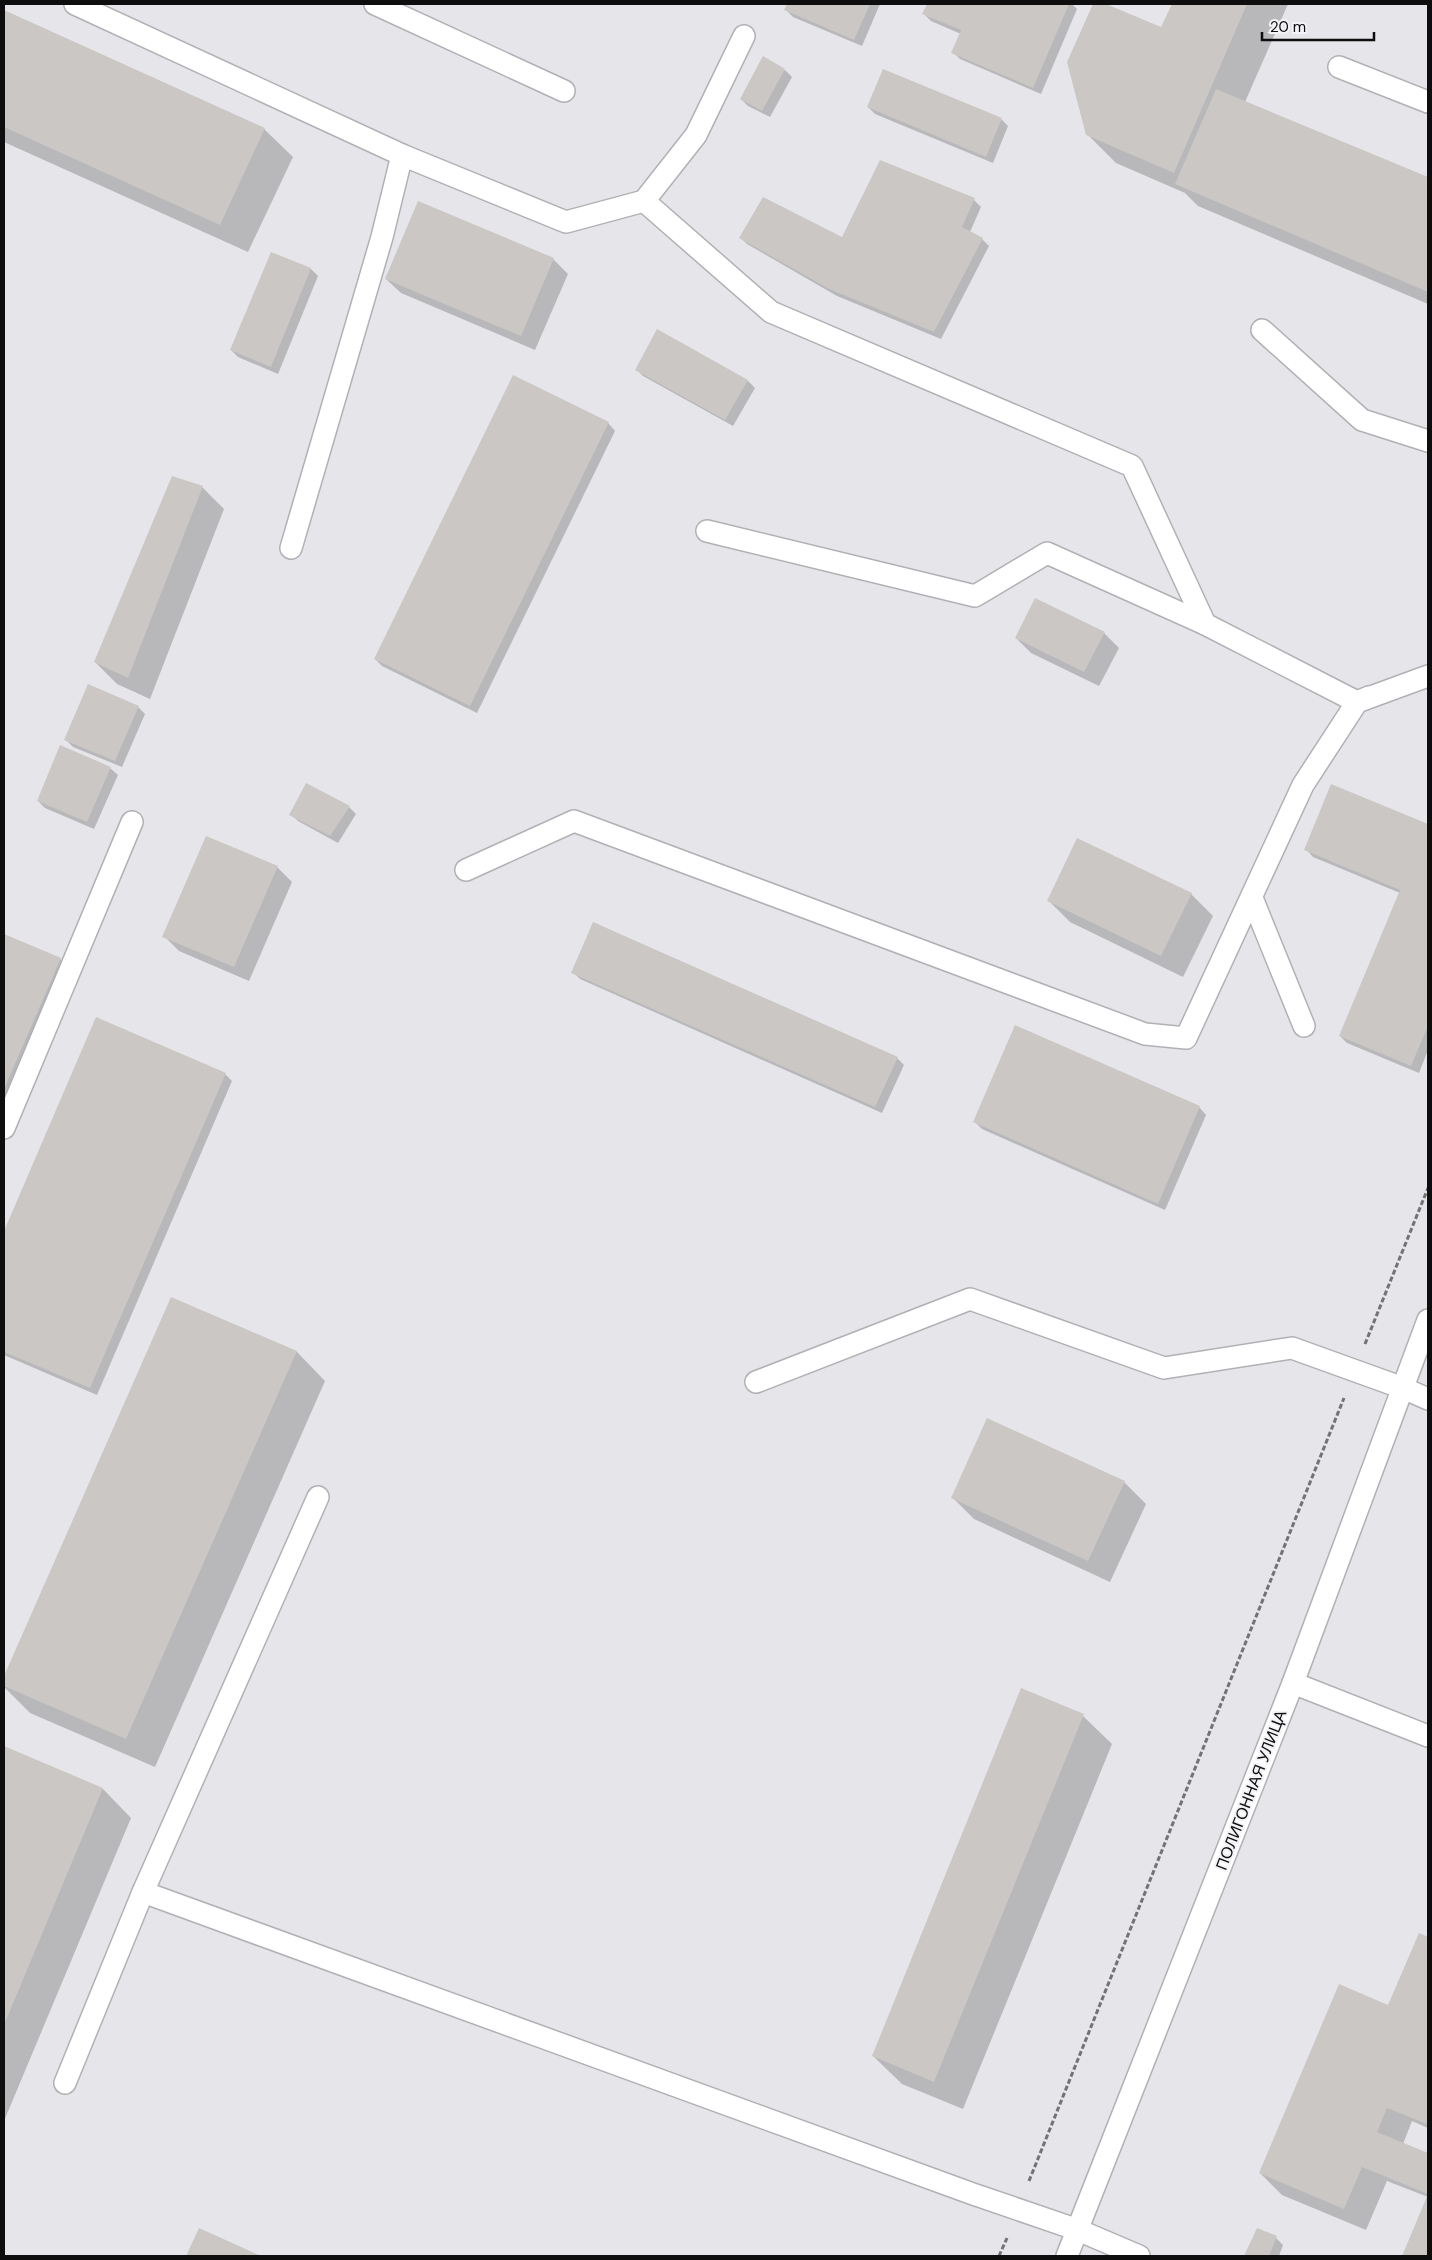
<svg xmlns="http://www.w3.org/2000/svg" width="1432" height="2260" viewBox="0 0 1432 2260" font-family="'DM Sans',sans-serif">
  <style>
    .shadow { fill: #0003 }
    .building { fill: #cac7c4 }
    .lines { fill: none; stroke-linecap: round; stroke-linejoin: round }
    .lane-casing { stroke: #b1b0b4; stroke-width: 24 }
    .path { stroke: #737375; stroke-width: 3; stroke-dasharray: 5 2.5; stroke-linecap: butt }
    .lane { stroke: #fff; stroke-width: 21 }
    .labels { text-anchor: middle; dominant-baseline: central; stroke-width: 4; stroke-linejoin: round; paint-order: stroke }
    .street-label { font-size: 16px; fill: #0e0e0f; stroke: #f3f3f7 }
  </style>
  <rect width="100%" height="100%" fill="#e6e6ea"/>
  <g class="shadow">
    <polygon points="789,4 880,4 862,46 793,17 786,10"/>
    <polygon points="928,4 1072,4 1077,9 1041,94 960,59 953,52 961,34 931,21 924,14"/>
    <polygon points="1094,4 1103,4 1162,29 1173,4 1288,4 1245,102 1428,178 1428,304 1198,206 1185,193 1116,163 1087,134 1068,62"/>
    <polygon points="4,11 264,129 293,157 248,252 4,142"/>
    <polygon points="785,70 792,77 770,117 748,106 741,99"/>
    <polygon points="868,107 1001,119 1008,126 993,163 875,114"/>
    <polygon points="974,200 981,207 970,232 982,239 989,246 941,339 837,296 747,244 740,237 842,239"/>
    <polygon points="272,254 311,269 318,276 278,374 238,357 231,350"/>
    <polygon points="553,259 568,274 535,350 401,293 386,279"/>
    <polygon points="658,331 748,381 755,388 733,426 643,376 636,369"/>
    <polygon points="608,423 615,431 477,713 382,666 375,659"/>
    <polygon points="202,487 224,509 150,699 117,684 95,662"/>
    <polygon points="1104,633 1119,648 1099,686 1031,653 1016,638"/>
    <polygon points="138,707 145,714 122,767 73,747 66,740"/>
    <polygon points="110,768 118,775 94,829 45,808 38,801"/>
    <polygon points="1332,786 1428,825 1428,1050 1419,1073 1347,1043 1340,1036 1400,893 1313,857 1306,849"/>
    <polygon points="349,807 356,814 338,843 298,821 291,814"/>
    <polygon points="277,867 292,882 249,981 179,951 164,936"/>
    <polygon points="1191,894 1213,916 1183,977 1070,922 1048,900"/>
    <polygon points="4,935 60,959 67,966 4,1112"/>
    <polygon points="573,972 897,1058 904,1065 882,1113 580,979"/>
    <polygon points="96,1019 225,1074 232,1081 97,1395 4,1355 4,1235"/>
    <polygon points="1199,1107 1206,1115 1165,1210 982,1129 975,1122"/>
    <polygon points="172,1299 297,1352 325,1381 155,1767 30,1713 4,1687 4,1679"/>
    <polygon points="1124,1482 1146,1504 1110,1582 974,1519 952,1497"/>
    <polygon points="1083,1716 1112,1744 963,2109 902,2084 873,2056"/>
    <polygon points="4,1748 103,1789 131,1818 4,2121"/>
    <polygon points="1420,1934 1428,1938 1428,2128 1412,2121 1403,2144 1428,2154 1428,2256 1403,2256 1428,2197 1387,2181 1366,2230 1282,2195 1260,2173 1389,2007"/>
    <polygon points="199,2230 258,2256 187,2256"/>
    <polygon points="1257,2230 1276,2238 1283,2245 1279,2256 1246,2256"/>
  </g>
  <g class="building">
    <polygon points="787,4 870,4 854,40 784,10"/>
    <polygon points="927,4 1069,4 1033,88 951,53 961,30 922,14"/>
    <polygon points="1093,4 1106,4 1161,27 1172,4 1247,4 1174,173 1086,135 1067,62"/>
    <polygon points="4,10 265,128 220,225 4,127"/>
    <polygon points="763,56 785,69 762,111 740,99"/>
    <polygon points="883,69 1002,118 986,157 867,107"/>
    <polygon points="1216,89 1428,177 1428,292 1175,184"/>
    <polygon points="880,160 975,198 962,227 983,238 934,332 829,289 739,238 763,197 842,237"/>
    <polygon points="418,201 554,258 521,336 385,279"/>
    <polygon points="271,252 311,268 271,367 230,350"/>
    <polygon points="657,329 748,380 725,420 635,370"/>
    <polygon points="513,375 609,422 470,706 374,659"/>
    <polygon points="172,476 203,486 128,678 94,662"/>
    <polygon points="1035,598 1105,632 1084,672 1015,638"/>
    <polygon points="88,684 139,706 115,761 64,740"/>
    <polygon points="60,745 111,767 87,822 37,801"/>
    <polygon points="306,783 350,806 330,836 289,815"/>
    <polygon points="1331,784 1428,824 1428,1026 1411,1066 1339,1036 1400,890 1304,850"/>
    <polygon points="206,836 278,866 234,967 162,937"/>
    <polygon points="1077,838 1192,893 1161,956 1047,901"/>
    <polygon points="593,922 898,1057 875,1107 571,973"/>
    <polygon points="4,934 61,958 4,1089"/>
    <polygon points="96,1017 226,1073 90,1388 4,1352 4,1231"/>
    <polygon points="1015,1025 1200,1106 1158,1204 973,1122"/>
    <polygon points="171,1297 297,1351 126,1739 4,1686 4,1676"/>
    <polygon points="987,1418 1125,1481 1088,1561 951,1498"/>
    <polygon points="1021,1688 1084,1714 934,2082 872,2056"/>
    <polygon points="4,1746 103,1788 4,2025"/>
    <polygon points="1419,1933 1428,1937 1428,2121 1427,2124 1387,2108 1377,2132 1428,2153 1428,2256 1402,2256 1428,2194 1362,2167 1344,2209 1259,2173 1339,1984 1388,2005"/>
    <polygon points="199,2228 261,2256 186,2256"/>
    <polygon points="1257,2228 1277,2236 1269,2256 1244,2256"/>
  </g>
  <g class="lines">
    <g class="lane-casing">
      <g id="lane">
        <polyline points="75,4 402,155 566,222 644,201 696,135 744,36"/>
        <polyline points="375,4 564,91"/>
        <polyline points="1339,67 1428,102"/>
        <polyline points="644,201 771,312 1132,466 1205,624 1357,702 1369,697"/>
        <polyline points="1262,330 1362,420 1428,441"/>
        <polyline points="707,531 975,596 1047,553 1205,624"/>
        <polyline points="291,548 382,237 402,155"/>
        <polyline points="466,870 574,821 1145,1034 1186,1038 1303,785 1357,702 1428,676"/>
        <polyline points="1252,898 1304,1026"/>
        <polyline points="4,1128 132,822"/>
        <polyline points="756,1382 970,1299 1164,1368 1292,1348 1403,1388 1428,1399"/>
        <polyline points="1293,1683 1428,1736"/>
        <polyline points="143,1892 973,2194 1078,2230 1139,2256"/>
        <polyline points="65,2083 143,1892 318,1497"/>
        <polyline points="1067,2256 1293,1683 1428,1320"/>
      </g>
    </g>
    <g class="path">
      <polyline points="1365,1344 1428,1188"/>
      <polyline points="1029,2181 1344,1398"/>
      <polyline points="999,2256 1007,2238"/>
    </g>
    <use href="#lane" class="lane"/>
  </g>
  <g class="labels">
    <g class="street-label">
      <text transform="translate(1251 1790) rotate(-69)">ПОЛИГОННАЯ УЛИЦА</text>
    </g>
  </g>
  <rect width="1432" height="2260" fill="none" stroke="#0e0e0f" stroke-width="10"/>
  <path d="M1262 32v8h112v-8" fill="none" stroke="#0e0e0f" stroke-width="2.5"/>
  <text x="1270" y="32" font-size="15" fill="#0e0e0f" stroke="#f3f3f7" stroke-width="4" paint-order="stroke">20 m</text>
</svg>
